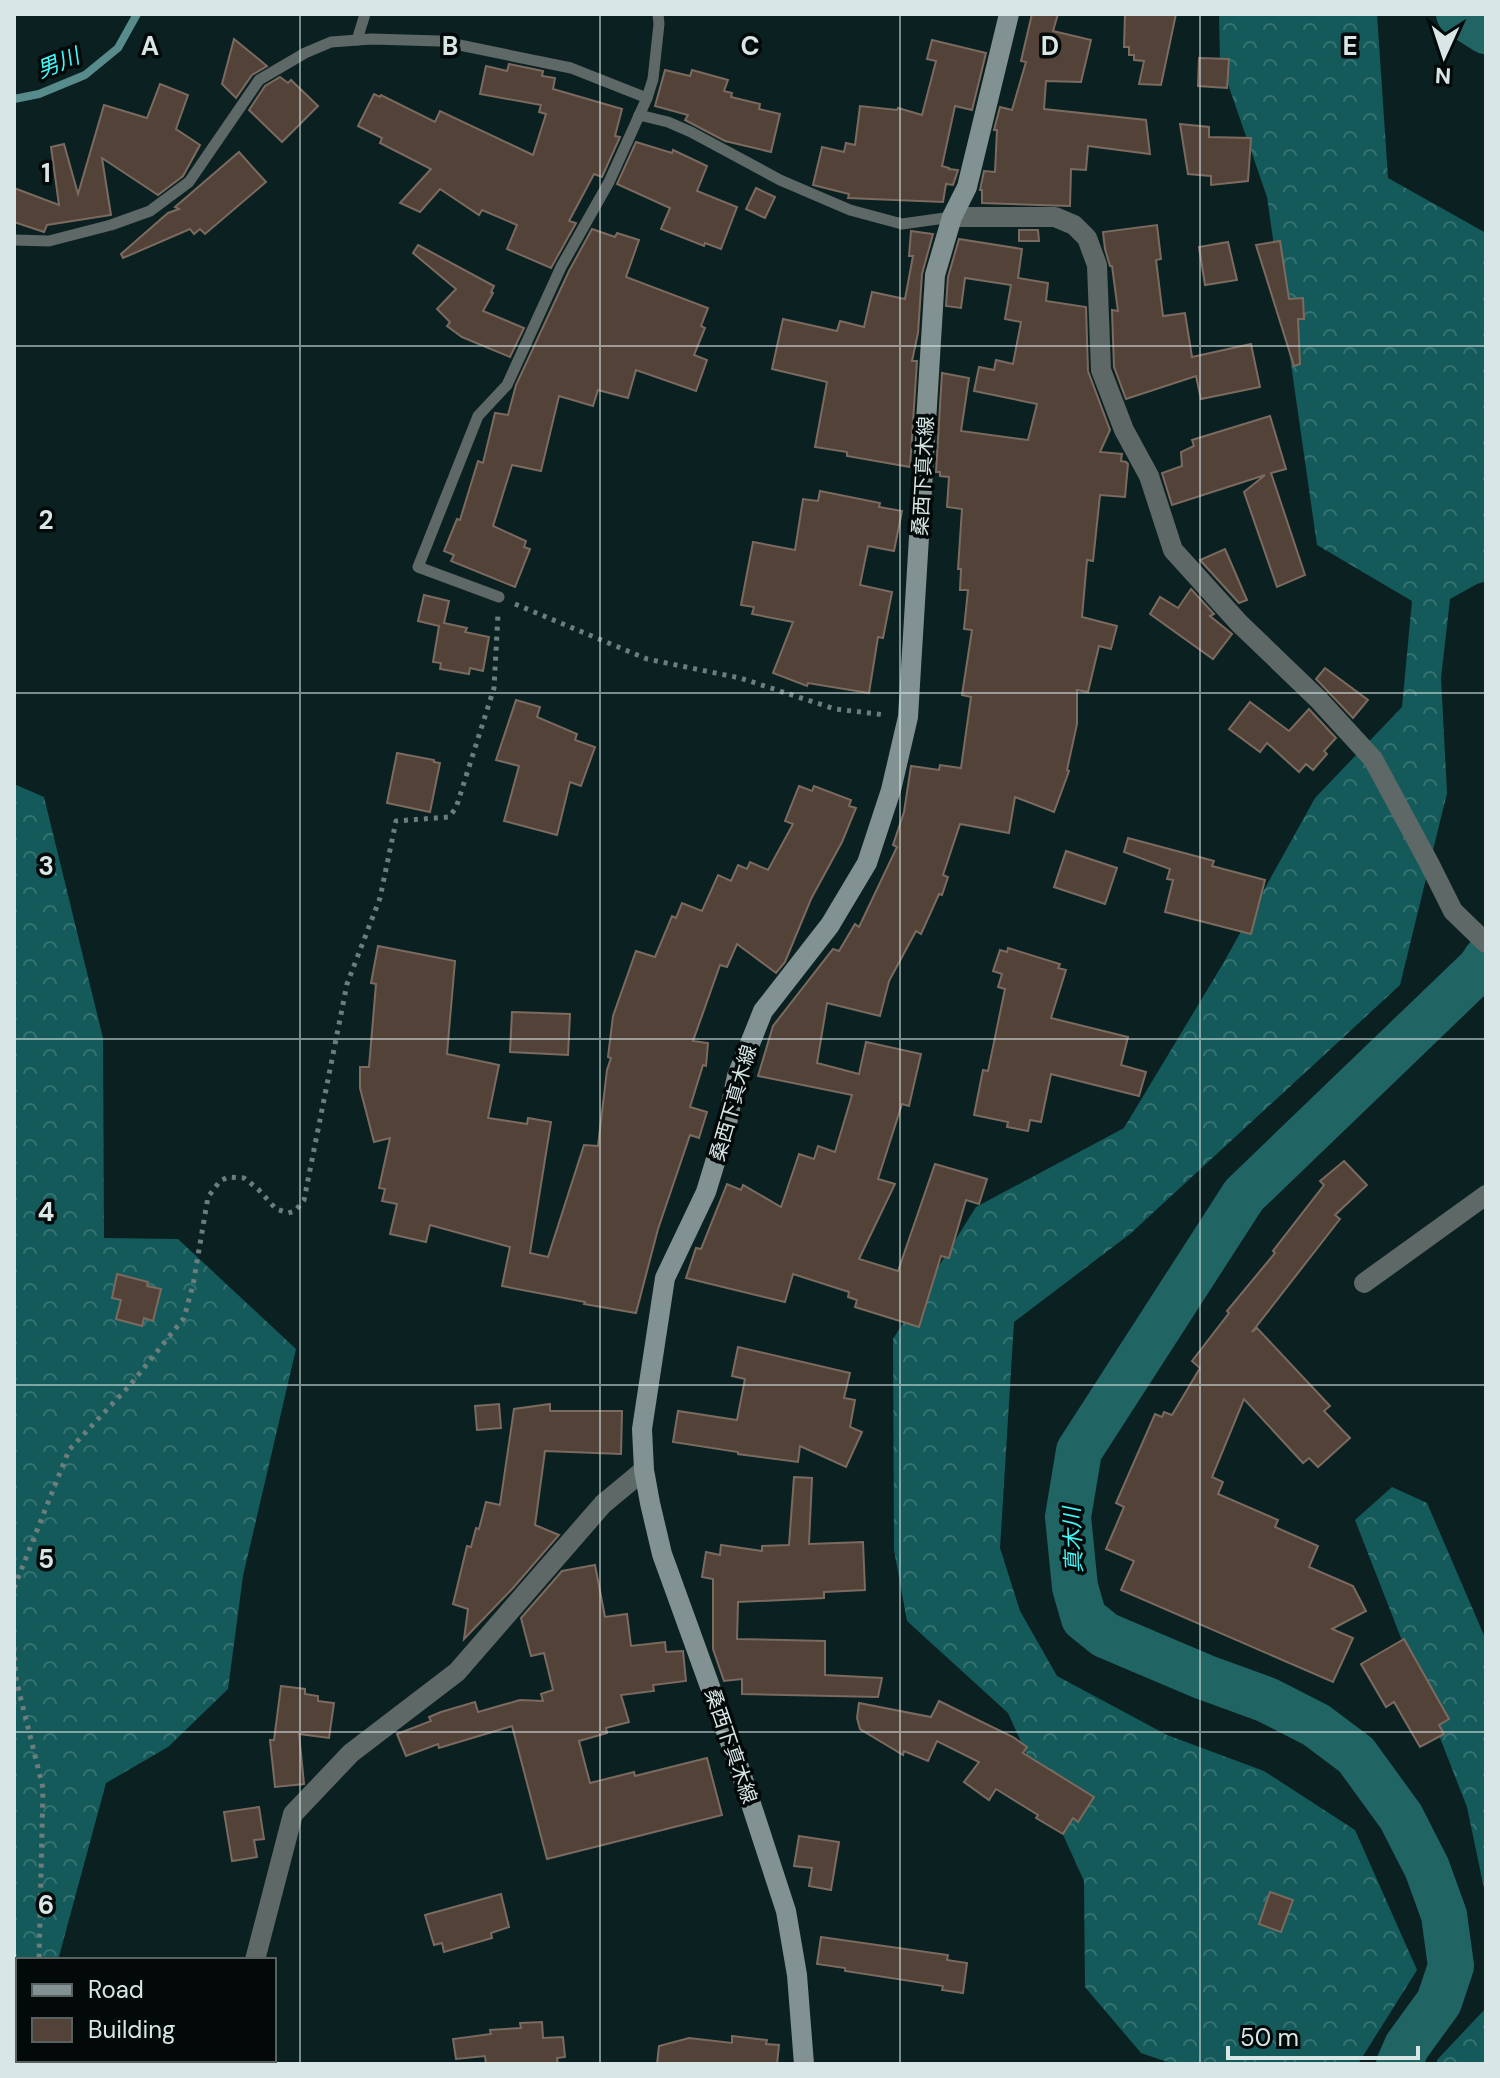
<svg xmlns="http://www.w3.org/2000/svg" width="1500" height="2078" viewBox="0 0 1500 2078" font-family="'DM Sans','Noto Sans JP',sans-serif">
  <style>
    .forest { fill: url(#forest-crowns) }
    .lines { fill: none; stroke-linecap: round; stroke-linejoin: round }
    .stream { stroke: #588b8b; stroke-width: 8 }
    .river { stroke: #216464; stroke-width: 46 }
    .building { fill: #524238; stroke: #7b6a5f; stroke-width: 2 }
    .path { stroke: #6c7d7d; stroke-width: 5; stroke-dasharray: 4 6; stroke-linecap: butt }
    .lane { stroke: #5d6867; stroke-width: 11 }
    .street { stroke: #5d6867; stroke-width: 20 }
    .secondary { stroke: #829292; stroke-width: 20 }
    .grid { fill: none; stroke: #d9e6e6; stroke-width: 2; stroke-opacity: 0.55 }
    .labels { text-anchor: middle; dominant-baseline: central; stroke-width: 7; stroke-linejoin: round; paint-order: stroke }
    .street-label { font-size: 20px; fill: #d9e6e6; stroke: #030909 }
    .water-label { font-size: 22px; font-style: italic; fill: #41f6f7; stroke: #030909 }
    .grid-label { font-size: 26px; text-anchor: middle; font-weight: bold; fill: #d9e6e6; stroke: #030909; stroke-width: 7; stroke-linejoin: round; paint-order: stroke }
  </style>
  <defs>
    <pattern id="forest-crowns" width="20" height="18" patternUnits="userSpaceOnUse" patternTransform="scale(2)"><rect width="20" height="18" fill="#145a5a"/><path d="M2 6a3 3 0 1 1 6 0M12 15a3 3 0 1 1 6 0" fill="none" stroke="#367272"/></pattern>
  </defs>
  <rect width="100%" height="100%" fill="#0b2121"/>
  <g class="forest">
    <polygon points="1219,14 1377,14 1388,178 1486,233 1486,581 1477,584 1450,599 1441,678 1447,793 1400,985 1130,1234 1014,1322 1000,1548 1020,1611 1057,1676 1167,1735 1264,1771 1355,1830 1417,1970 1358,2064 1173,2064 1141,2053 1085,1987 1084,1881 1008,1713 907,1621 894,1550 893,1339 976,1207 1124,1128 1224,962 1315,798 1402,707 1412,601 1317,545 1267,197 1220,61"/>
    <polygon points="14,784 44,797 103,1038 104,1238 178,1239 296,1349 243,1576 228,1689 168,1747 106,1783 58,1960 18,1960 18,2060 32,2060 31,2064 14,2064"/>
    <polygon points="1392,1487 1427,1503 1486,1640 1486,1898 1467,1807 1355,1520"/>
    <polygon points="1486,2008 1486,2064 1437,2064 1437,2060"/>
  </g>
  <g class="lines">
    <polyline class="stream" points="14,99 39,94 85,75 118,48 137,14"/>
    <g class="river">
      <polyline points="1459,14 1486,31"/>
      <polyline points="1399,2064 1407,2046 1439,2002 1451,1966 1444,1915 1427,1868 1401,1817 1356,1755 1316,1725 1267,1700 1204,1677 1105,1635 1084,1618 1075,1587 1068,1517 1079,1451 1244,1195 1480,968 1486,959"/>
    </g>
  </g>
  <g class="building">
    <polygon points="1032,14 1058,14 1053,31 1091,40 1081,82 1046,81 1044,109 1146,120 1150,154 1088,146 1086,170 1071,169 1070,206 982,203 982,190 980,190 984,171 995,172 997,130 994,130 1000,107 1012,110 1026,62 1021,61"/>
    <polygon points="1125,14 1176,14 1161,85 1139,84 1144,61 1134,60 1134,55 1129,55 1129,47 1124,47"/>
    <polygon points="234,39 267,66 252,75 236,98 222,84"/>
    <polygon points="932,40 986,53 972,110 955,106 942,166 949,168 949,169 958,170 953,185 946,184 943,202 848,198 849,194 813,185 822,147 844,152 846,143 855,145 860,106 897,110 898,108 922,115 936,61 927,59"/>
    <polygon points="1199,58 1229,59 1227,88 1198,86"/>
    <polygon points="509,64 543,71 542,76 555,78 553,89 622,109 615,136 620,137 602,177 594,174 569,221 576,223 551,268 507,249 517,225 482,210 479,215 440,189 420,212 400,203 431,169 380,143 382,138 358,126 374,94 380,97 381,95 435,122 440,111 533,155 546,114 539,112 541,105 480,94 486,66 507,71"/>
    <polygon points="665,70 690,76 692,70 728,80 724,91 732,93 731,97 760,104 759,109 780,114 771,152 725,141 685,120 688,115 655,106"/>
    <polygon points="280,77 288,83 291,80 318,106 282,142 249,110 265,86"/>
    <polygon points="160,84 188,95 176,129 200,145 183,176 158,195 102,158 111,215 47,225 44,232 14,222 14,188 59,205 51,147 64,144 78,194 104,105 147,118"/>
    <polygon points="1180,124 1209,127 1209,137 1251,138 1248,181 1211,185 1211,176 1188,174"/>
    <polygon points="636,142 672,153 673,150 707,166 697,191 737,207 721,249 705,243 704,246 661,229 670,208 617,184"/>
    <polygon points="239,152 266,182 205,234 200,229 194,234 190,229 123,258 121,254 168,213 179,209 175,207"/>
    <polygon points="756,188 775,197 765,218 746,209"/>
    <polygon points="1157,225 1161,259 1156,260 1163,316 1185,313 1192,357 1251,344 1260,387 1201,399 1196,376 1126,399 1114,367 1112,310 1118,311 1112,266 1110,266 1105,249 1103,232"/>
    <polygon points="592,229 615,237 617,233 639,240 626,277 708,308 701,326 705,328 694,355 707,360 696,391 636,370 628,398 598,390 593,406 559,396 541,471 512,465 493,526 526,541 524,547 530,549 515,587 451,561 454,555 444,551 457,519 460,520 478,461 483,463 495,413 508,415 516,385 569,271"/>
    <polygon points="1019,230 1038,230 1039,241 1019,241"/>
    <polygon points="911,231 933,234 922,274 918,333 912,361 917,361 910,467 847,456 847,452 815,447 827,382 772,369 783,319 837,331 840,321 864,327 872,292 905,299 913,256 909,256"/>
    <polygon points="959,239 1022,249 1018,278 1048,283 1046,301 1086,307 1088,371 1110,430 1100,452 1122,454 1121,461 1126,462 1128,464 1125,497 1100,495 1093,561 1087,560 1082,617 1117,626 1111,649 1099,646 1088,692 1077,690 1077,724 1067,770 1069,771 1054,812 1015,797 1009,833 960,824 943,875 948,877 942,895 939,894 921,934 916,931 889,981 880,1016 827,1003 817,1063 859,1074 866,1042 921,1054 909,1106 902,1104 878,1179 895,1184 859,1259 898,1271 935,1164 987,1179 979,1204 966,1200 949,1258 941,1256 919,1327 855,1307 857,1300 848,1297 849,1292 793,1274 785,1302 686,1278 696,1248 701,1249 727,1184 741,1190 743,1185 781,1207 799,1154 814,1159 818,1146 835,1152 852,1095 758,1076 773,1026 833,949 839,951 855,924 859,927 897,847 893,845 904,812 911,766 939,770 940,765 961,768 971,697 962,695 972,630 964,629 968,590 960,590 961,569 958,569 962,509 947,507 949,477 940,476 940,472 936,472 942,373 969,378 961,431 1028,440 1037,404 974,391 979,367 994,370 996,360 1013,364 1021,322 1005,319 1011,285 965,278 961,308 946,306 948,277"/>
    <polygon points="1280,241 1289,299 1303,298 1304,319 1298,319 1300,364 1294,366 1256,245"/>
    <polygon points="1228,242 1237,280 1205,285 1199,247"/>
    <polygon points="418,245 494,286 491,292 493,293 483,311 524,328 510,357 462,337 447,326 450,322 437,309 456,289 413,253"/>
    <polygon points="1270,416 1286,469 1271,473 1305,575 1277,587 1244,492 1265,475 1172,505 1162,473 1182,466 1181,452 1194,446 1192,440"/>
    <polygon points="820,491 880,503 879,507 902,511 894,551 868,546 860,585 892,592 883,638 878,637 869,693 808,683 807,686 773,673 793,622 752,614 754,607 741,605 753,542 795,550 803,499 818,501"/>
    <polygon points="1225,549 1247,600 1239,603 1200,560"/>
    <polygon points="1191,589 1214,614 1210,616 1232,634 1213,659 1150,614 1160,597 1178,608"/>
    <polygon points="424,595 449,601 444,623 467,628 465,632 489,637 483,671 470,668 469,674 440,669 441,663 433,662 439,626 418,621"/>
    <polygon points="1325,668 1368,700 1353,718 1316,679"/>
    <polygon points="516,700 540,707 537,717 577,734 575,740 595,747 581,786 570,782 557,835 504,821 519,766 496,760"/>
    <polygon points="1250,702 1289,731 1309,709 1336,738 1324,751 1327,754 1313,770 1306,764 1299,772 1267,743 1260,752 1229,729"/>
    <polygon points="397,753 434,760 434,762 440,763 430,812 387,803"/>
    <polygon points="799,786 812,791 814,786 851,800 849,806 856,808 842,842 811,899 785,962 776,973 737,944 727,967 720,965 693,1041 708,1043 706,1066 703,1065 690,1107 707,1112 699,1138 690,1135 658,1229 636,1313 584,1304 585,1302 502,1286 510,1247 430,1225 426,1242 390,1234 397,1204 382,1201 385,1189 379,1188 390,1138 374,1142 360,1088 360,1067 369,1067 376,984 371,983 378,946 455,961 447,1054 499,1065 488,1118 527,1124 528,1118 551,1122 530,1253 548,1257 584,1145 598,1146 607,1070 611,1058 608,1057 613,1016 636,951 655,957 672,916 676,918 682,903 702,911 718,875 731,881 738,865 747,869 750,862 768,870 793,824 785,821"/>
    <polygon points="1128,838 1214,861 1212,866 1265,880 1251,934 1165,912 1173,880 1167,879 1170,869 1124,852"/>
    <polygon points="1066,851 1117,868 1105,904 1054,887"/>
    <polygon points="1008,948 1060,964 1058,968 1066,970 1051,1018 1128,1037 1121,1065 1146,1072 1139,1096 1051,1074 1041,1122 1030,1120 1028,1131 1007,1127 1008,1122 974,1115 983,1070 988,1071 1005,989 998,987 1002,974 993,971 1000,950 1007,952"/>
    <polygon points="512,1012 570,1014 568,1055 510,1052"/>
    <polygon points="1344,1161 1367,1185 1335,1215 1340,1219 1252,1332 1257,1328 1330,1406 1324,1411 1350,1438 1318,1467 1309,1458 1303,1463 1244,1399 1212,1477 1223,1482 1218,1494 1278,1520 1275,1527 1318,1546 1309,1567 1353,1586 1366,1611 1332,1629 1353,1638 1333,1682 1121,1590 1134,1561 1106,1549 1124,1507 1116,1503 1155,1414 1162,1417 1164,1412 1172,1415 1200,1368 1192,1361 1229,1313 1227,1311 1275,1253 1273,1251 1324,1185 1320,1181"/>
    <polygon points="117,1274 148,1282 147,1286 161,1289 153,1321 144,1318 142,1326 116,1319 121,1300 112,1298"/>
    <polygon points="738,1347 850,1373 844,1398 855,1400 850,1427 862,1432 846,1467 800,1446 798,1462 738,1454 738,1452 673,1442 678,1411 737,1420 745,1379 732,1376"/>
    <polygon points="499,1404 501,1428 477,1430 475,1406"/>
    <polygon points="550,1404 550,1411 622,1411 621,1454 545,1451 535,1525 559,1535 513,1588 464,1639 468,1609 453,1604 467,1546 471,1547 476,1528 479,1529 486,1502 500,1505 514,1409"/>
    <polygon points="794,1477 812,1478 809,1544 863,1542 865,1590 824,1592 824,1598 738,1602 737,1639 825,1641 825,1675 882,1678 878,1697 742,1694 742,1679 724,1681 713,1649 713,1579 702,1577 706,1552 720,1555 721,1545 762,1551 762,1546 789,1545"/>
    <polygon points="595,1565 605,1617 627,1614 631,1646 665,1642 666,1652 683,1651 686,1681 653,1685 654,1691 621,1695 629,1722 606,1728 607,1733 579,1741 590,1783 634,1772 635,1776 707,1758 722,1815 547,1859 512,1726 439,1748 438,1744 406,1756 397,1734 431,1721 429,1717 441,1712 475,1702 478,1712 520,1700 543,1701 541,1694 553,1690 544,1653 531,1656 521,1618 562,1571"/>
    <polygon points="1404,1639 1449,1719 1439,1725 1444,1734 1420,1747 1394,1702 1386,1707 1361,1664"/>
    <polygon points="281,1686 305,1689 305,1694 318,1696 318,1701 334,1703 329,1738 299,1734 304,1784 275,1787 270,1740 274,1740"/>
    <polygon points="939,1701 1013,1737 1027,1747 1023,1753 1094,1797 1078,1822 1073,1818 1063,1834 1036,1818 1038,1815 996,1789 989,1800 964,1782 979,1762 937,1741 928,1761 904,1751 903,1755 860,1729 857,1718 859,1703 931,1717"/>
    <polygon points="259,1807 264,1839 254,1840 257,1857 232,1861 224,1812"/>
    <polygon points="799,1836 839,1842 831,1890 809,1886 812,1868 794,1866"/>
    <polygon points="1270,1892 1293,1900 1281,1932 1259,1924"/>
    <polygon points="501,1894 509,1927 491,1933 492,1938 444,1952 442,1943 434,1945 425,1915"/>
    <polygon points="821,1937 948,1955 947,1960 967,1963 963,1993 942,1990 943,1986 845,1971 845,1968 817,1964"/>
    <polygon points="542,2022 543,2038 563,2037 565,2057 557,2058 558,2064 486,2064 485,2056 456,2059 453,2039 491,2034 490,2030 521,2028 520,2023"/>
    <polygon points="732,2036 767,2040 766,2044 779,2045 777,2064 657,2064 659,2046 689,2038 732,2043"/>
  </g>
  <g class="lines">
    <g class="path">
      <polyline points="515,604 647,659 740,678 835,709 886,715"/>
      <polyline points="14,1588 69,1450 131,1384 184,1318 193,1285 208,1197 220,1181 228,1177 244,1178 258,1189 276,1209 288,1213 295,1211 304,1200 347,984 380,898 396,821 449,817 456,808 494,688 498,614"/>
      <polyline points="14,1647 16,1679 43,1788 39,1960"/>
      <polyline points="37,2064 37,2060"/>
    </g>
    <g class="lane">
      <polyline points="357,40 365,14"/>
      <polyline points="639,115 668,122 691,132 780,180 850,210 902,224 952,217"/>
      <polyline points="14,240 49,241 111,225 150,211 189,182 259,80 305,53 331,42 371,39 440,41 571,68 647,98"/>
      <polyline points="499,597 418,567 478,416 507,385 561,267 609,182 647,98 653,79 659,24 658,14"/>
    </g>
    <g class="street">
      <polyline points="952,217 1055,217 1074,225 1087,238 1097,265 1101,370 1124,430 1149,476 1173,550 1239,623 1318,699 1373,759 1429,863 1453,911 1486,943"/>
      <polyline points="1364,1283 1486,1195"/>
      <polyline points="255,1960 293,1814 351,1753 457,1672 603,1504 644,1470"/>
      <polyline points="235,2064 235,2060"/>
    </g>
    <polyline class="secondary" points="804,2064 797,1975 786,1911 738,1764 662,1554 650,1503 644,1470 642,1429 665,1278 706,1192 727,1123 737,1076 763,1011 830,925 867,863 891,790 908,717 935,275 952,217 967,187 1009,14"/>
  </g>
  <path class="grid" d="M300,14V2064M600,14V2064M900,14V2064M1200,14V2064M14,346H1486M14,693H1486M14,1039H1486M14,1385H1486M14,1732H1486"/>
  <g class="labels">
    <g class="street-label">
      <text transform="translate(923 476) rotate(-87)">桑西下真木線</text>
      <text transform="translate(733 1103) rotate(-74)">桑西下真木線</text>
      <text transform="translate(731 1746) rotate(71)">桑西下真木線</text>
    </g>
    <g class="water-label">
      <text transform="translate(58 63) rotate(-22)">男川</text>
      <text transform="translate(1073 1540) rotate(-92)">真木川</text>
    </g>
  </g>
  <g class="grid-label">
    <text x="150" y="55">A</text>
    <text x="450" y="55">B</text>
    <text x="750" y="55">C</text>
    <text x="1050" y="55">D</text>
    <text x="1350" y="55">E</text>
    <text x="46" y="182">1</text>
    <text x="46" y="529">2</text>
    <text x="46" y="875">3</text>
    <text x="46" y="1221">4</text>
    <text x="46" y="1568">5</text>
    <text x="46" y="1914">6</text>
  </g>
  <rect width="1500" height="2078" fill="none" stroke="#d9e6e6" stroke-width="32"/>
  <rect x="16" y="1958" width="260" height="104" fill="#030909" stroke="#596161" stroke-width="2"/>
  <rect x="32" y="1984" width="40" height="12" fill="#829292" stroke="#596161" stroke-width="2"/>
  <text x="88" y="1998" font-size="24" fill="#d9e6e6">Road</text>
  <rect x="32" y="2018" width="40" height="24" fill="#524238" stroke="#596161" stroke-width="2"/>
  <text x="88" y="2038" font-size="24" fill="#d9e6e6">Building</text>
  <g transform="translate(1444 56) rotate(183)" stroke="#030909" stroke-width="6" paint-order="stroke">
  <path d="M0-6L14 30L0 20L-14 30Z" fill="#d9e6e6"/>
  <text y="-12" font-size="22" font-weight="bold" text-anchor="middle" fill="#d9e6e6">N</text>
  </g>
  <path d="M1228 2046v12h190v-12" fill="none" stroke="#d9e6e6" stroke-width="4"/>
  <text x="1240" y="2046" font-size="24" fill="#d9e6e6" stroke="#030909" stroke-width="6" paint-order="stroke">50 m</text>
</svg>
